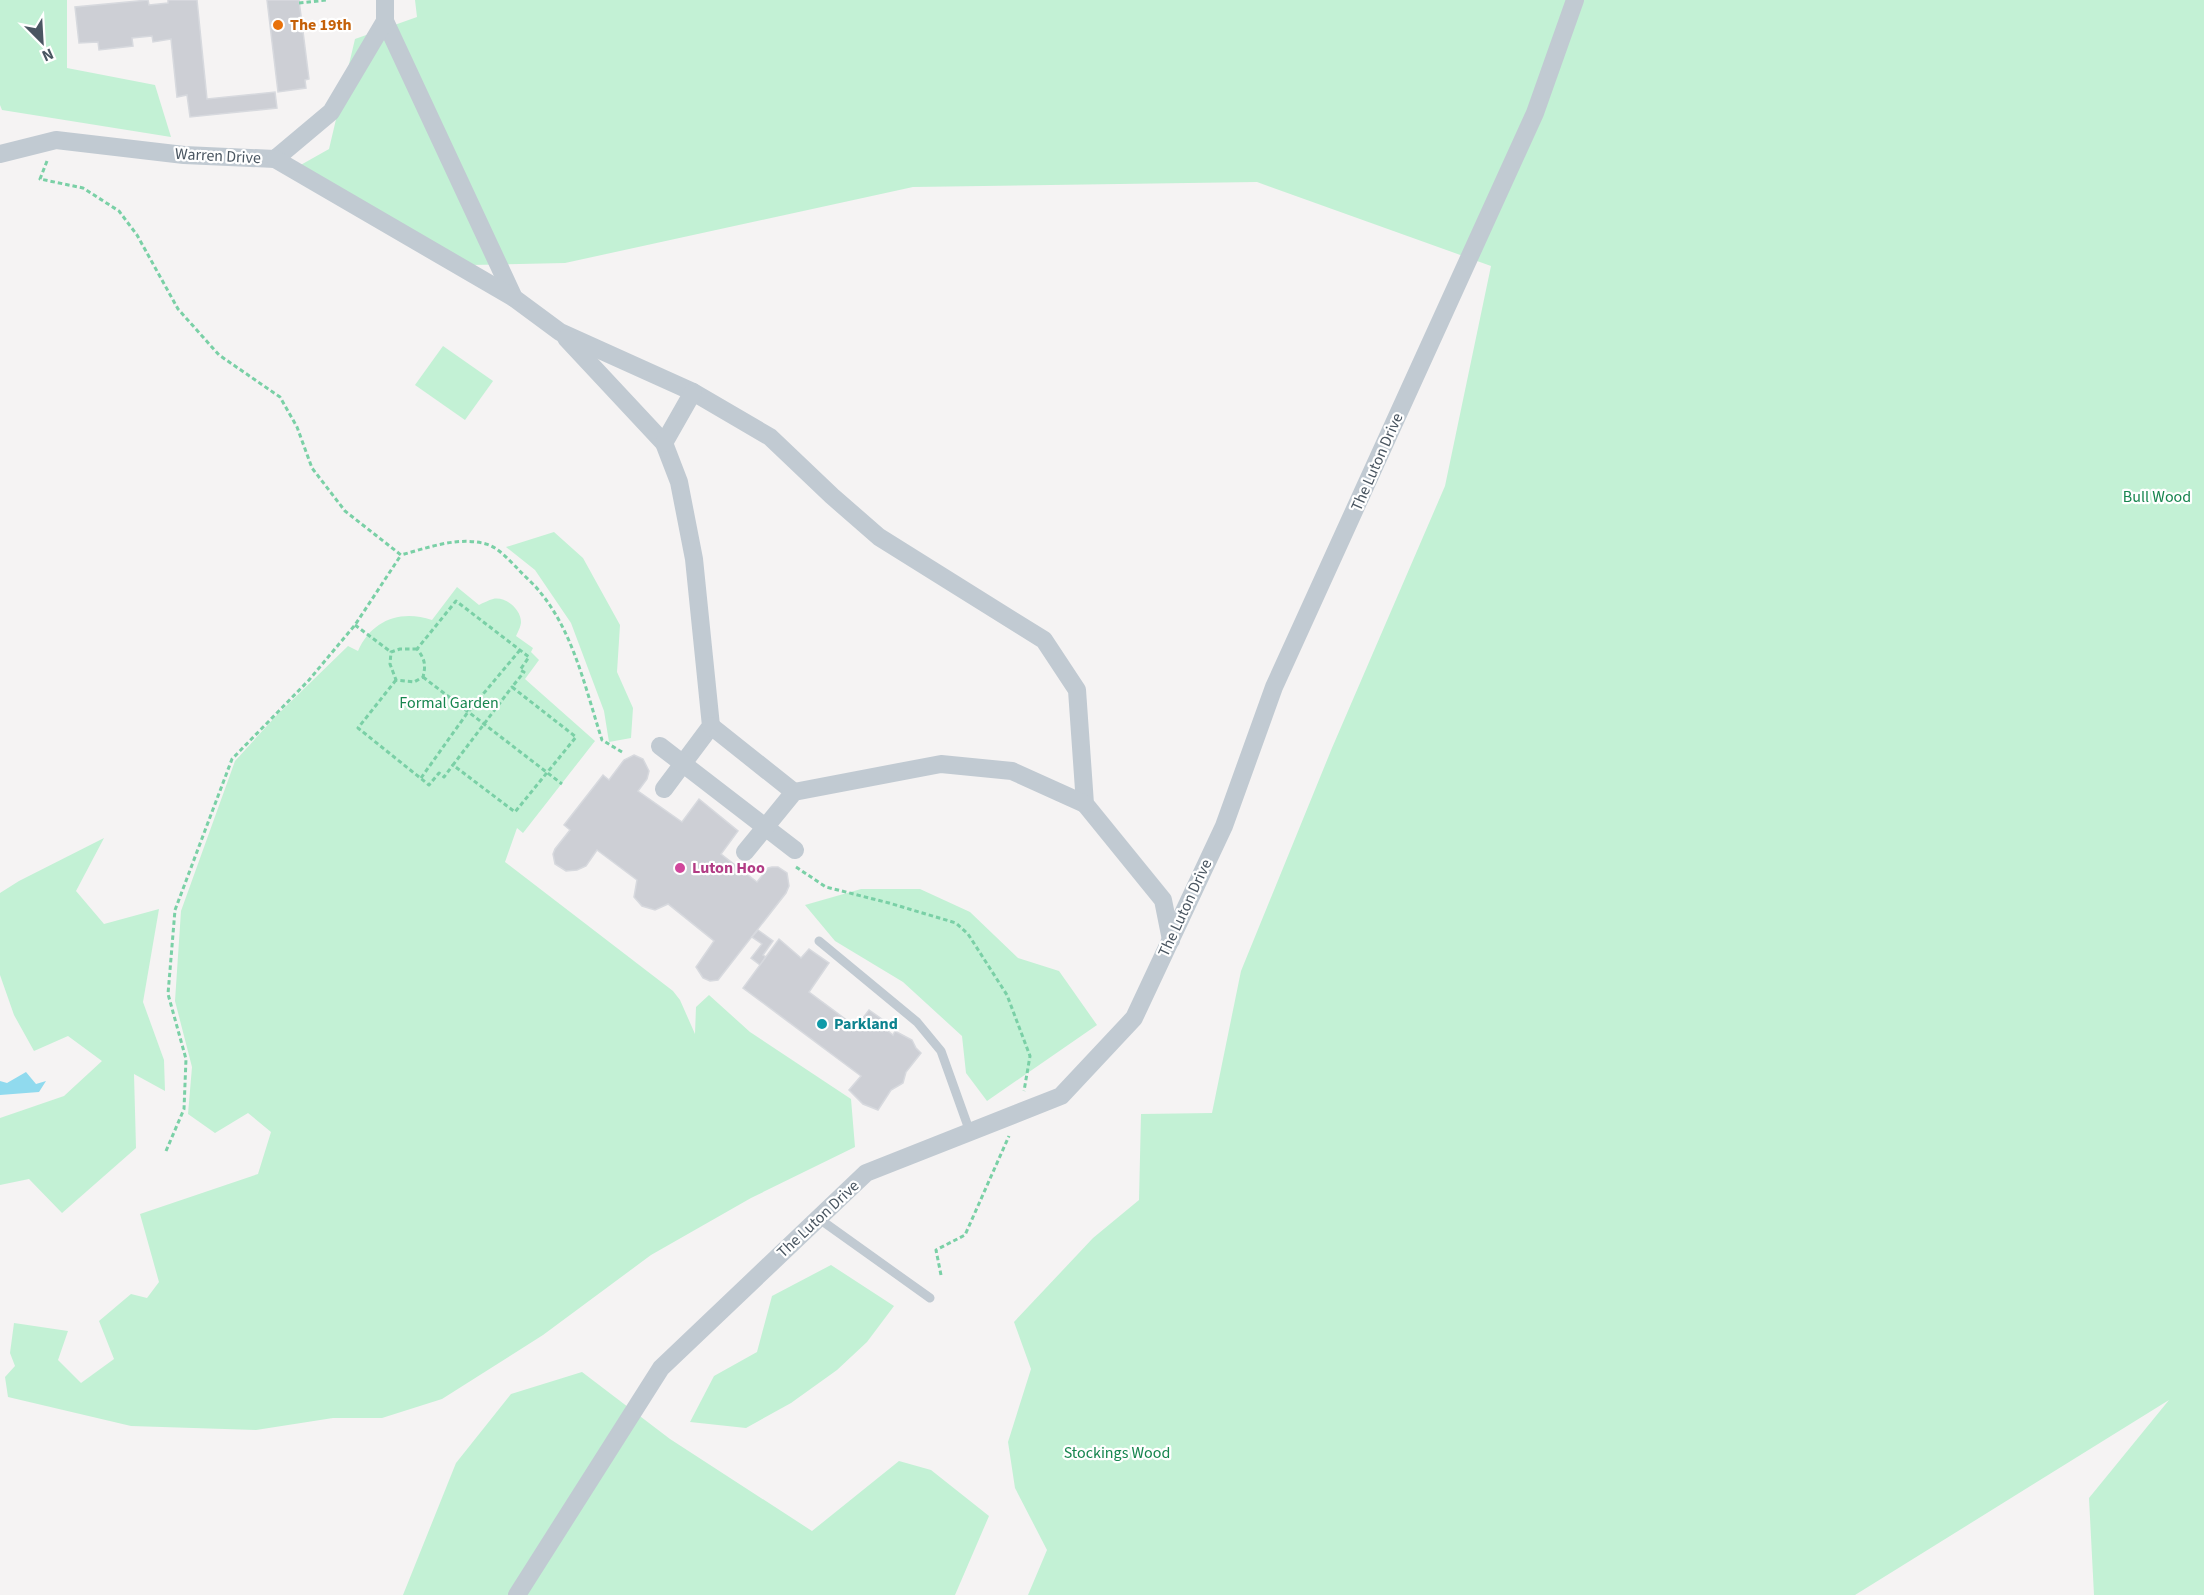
<svg xmlns="http://www.w3.org/2000/svg" width="2204" height="1595" viewBox="0 0 2204 1595" font-family="'Source Sans 3',sans-serif">
  <style>
    .green { fill: #c3f1d5 }
    .water { fill: #90daee }
    .building { fill: #cdcfd5; stroke: #d7d9de; stroke-width: 1.5 }
    .lines { fill: none; stroke-linecap: round; stroke-linejoin: round }
    .path { stroke: #7ad0a6; stroke-width: 3; stroke-dasharray: 4.5 3; stroke-linecap: butt }
    .service { stroke: #c1cad2; stroke-width: 9 }
    .minor { stroke: #c1cad2; stroke-width: 18 }
    .food-dot { fill: #e8710a; stroke: #fff; stroke-width: 2 }
    .hotel-dot { fill: #d1479c; stroke: #fff; stroke-width: 2 }
    .culture-dot { fill: #0f9aa8; stroke: #fff; stroke-width: 2 }
    .labels { text-anchor: middle; dominant-baseline: central; stroke-width: 4.5; stroke-linejoin: round; paint-order: stroke }
    .food-label { font-size: 16px; font-weight: bold; fill: #c56008; stroke: #fff; text-anchor: start }
    .street-label { font-size: 16px; fill: #4a5661; stroke: #fff }
    .park-label { font-size: 16px; fill: #17864f; stroke: #fff }
    .hotel-label { font-size: 16px; font-weight: bold; fill: #b23c85; stroke: #fff; text-anchor: start }
    .culture-label { font-size: 16px; font-weight: bold; fill: #0d838f; stroke: #fff; text-anchor: start }
  </style>
  <rect width="100%" height="100%" fill="#f5f3f3"/>
  <g class="green">
    <polygon points="0,0 67,0 67,68 155,85 171,137 2,110 0,105"/>
    <polygon points="415,0 2204,0 2204,1595 2094,1595 2089,1498 2169,1400 1855,1595 1028,1595 1047,1550 1015,1488 1008,1442 1031,1369 1014,1322 1093,1238 1139,1200 1141,1114 1212,1113 1241,971 1332,748 1445,486 1491,266 1257,182 913,187 565,263 471,265 290,171 329,149 355,39 417,17"/>
    <polygon points="443,346 493,381 465,420 415,385"/>
    <polygon points="554,532 583,558 620,625 617,672 633,708 631,738 609,742 604,711 571,623 535,570 506,547"/>
    <path d="M457,587L479,605C483,603 489,600 493,599C505,596 521,609 521,622C521,626 518,632 516,636L533,648L531,652L539,660L525,679L595,741L523,833L517,828L505,862L673,991L680,1000L695,1034L696,1007L709,995L750,1032L851,1099L855,1147L751,1198L651,1255L543,1335L442,1399L382,1418H333L256,1430L131,1426L8,1397L5,1377L15,1366L10,1353L14,1323L68,1331L58,1360L81,1383L114,1359L99,1321L131,1294L147,1298L159,1282L140,1214L258,1174L271,1132L248,1113L215,1133L188,1114L192,1067L175,1001L181,911L235,761L275,717L348,646L358,651C371,621 400,609 432,620Z"/>
    <polygon points="104,838 76,891 104,924 159,909 143,1002 164,1060 165,1091 134,1074 136,1148 62,1213 29,1179 0,1185 0,1118 64,1096 102,1061 68,1036 34,1051 14,1015 0,975 0,893 19,881"/>
    <polygon points="861,889 920,889 970,912 1018,958 1059,971 1097,1025 987,1101 966,1073 962,1036 903,982 835,941 805,905"/>
    <polygon points="831,1265 894,1306 867,1342 837,1370 791,1403 746,1428 690,1422 714,1376 757,1352 772,1296"/>
    <polygon points="582,1372 670,1439 812,1531 899,1461 931,1470 989,1516 955,1595 403,1595 456,1463 511,1394"/>
  </g>
  <polygon class="water" points="26,1072 36,1084 46,1081 39,1092 0,1095 0,1081 7,1083"/>
  <g class="building">
    <polygon points="148,0 149,5 168,3 168,0 197,0 207,99 275,92 277,108 190,117 187,95 177,97 171,39 153,42 152,36 132,38 133,46 99,50 98,42 79,43 75,7"/>
    <polygon points="267,0 299,0 309,79 305,80 306,88 278,92"/>
    <polygon points="634,755 643,759 649,771 647,779 638,791 682,822 699,799 738,831 721,854 757,882 768,868 772,867 778,867 787,873 789,886 786,893 718,980 710,981 703,978 696,967 714,941 668,904 655,910 642,906 634,897 637,880 597,850 586,866 577,870 566,871 555,864 553,854 555,849 570,830 564,825 603,775 609,780 624,760"/>
    <polygon points="758,930 773,941 763,955 766,957 760,965 751,958 762,944 752,937"/>
    <polygon points="779,939 801,958 809,949 829,963 809,992 856,1027 869,1010 886,1022 883,1027 893,1035 895,1031 912,1040 916,1048 921,1053 906,1072 903,1083 891,1090 878,1110 863,1104 849,1090 861,1076 743,988"/>
  </g>
  <g class="lines">
    <g class="path">
      <polyline points="299,3 327,0"/>
      <path d="M47,161L40,179L83,188L119,211L137,235L178,309L219,355L280,397L297,427L312,468L345,511L401,555C427,548 458,536 486,544C498,547 510,561 518,569C525,577 534,584 540,592C574,633 586,691 602,740L622,752"/>
      <polyline points="355,625 391,652"/>
      <path d="M417,649H400L391,652L390,664L396,680L414,682L423,677C426,665 425,659 417,649L456,601L529,657L520,670L524,672L512,687"/>
      <polyline points="423,677 562,784"/>
      <polyline points="396,680 358,728 429,785 439,773 444,777 453,765"/>
      <polygon points="512,687 576,737 515,812 453,765"/>
      <polyline points="421,778 468,712 520,650"/>
      <polyline points="796,867 826,887 889,903 956,923 968,934 1007,995 1030,1056 1024,1091"/>
      <polyline points="166,1151 184,1109 186,1059 168,994 175,910 232,759 309,680 355,625 401,555"/>
      <polyline points="941,1275 936,1250 965,1235 1009,1136"/>
    </g>
    <g class="service">
      <polyline points="819,941 917,1022 941,1051 970,1132"/>
      <polyline points="818,1218 930,1298"/>
    </g>
    <g class="minor">
      <polyline points="385,21 514,298 560,332 693,392 770,437 832,496 879,537 1044,640 1077,690 1085,804 1163,900 1171,940"/>
      <polyline points="0,154 56,140 184,155 275,159 331,112 385,21 385,0"/>
      <polyline points="275,159 514,298"/>
      <polyline points="566,338 664,443 679,482 694,559 711,726 664,789"/>
      <polyline points="664,443 693,392"/>
      <polyline points="711,726 794,792"/>
      <polyline points="660,746 795,850"/>
      <polyline points="745,852 794,792 941,764 1012,771 1085,804"/>
      <polyline points="517,1595 661,1368 866,1173 1061,1096 1134,1018 1224,826 1274,687 1535,113 1575,0"/>
    </g>
  </g>
  <circle class="food-dot" cx="278" cy="25" r="6"/>
  <circle class="hotel-dot" cx="680" cy="868" r="6"/>
  <circle class="culture-dot" cx="822" cy="1024" r="6"/>
  <g class="labels">
    <g class="food-label">
      <text x="290" y="25">The 19th</text>
    </g>
    <g class="street-label">
      <text transform="translate(218 156) rotate(3)">Warren Drive</text>
      <text transform="translate(1377 462) rotate(-66)">The Luton Drive</text>
      <text transform="translate(1185 908) rotate(-65)">The Luton Drive</text>
      <text transform="translate(818 1219) rotate(-43)">The Luton Drive</text>
    </g>
    <g class="park-label">
      <text x="2157" y="497">Bull Wood</text>
      <text x="449" y="703">Formal Garden</text>
      <text x="1117" y="1453">Stockings Wood</text>
    </g>
    <g class="hotel-label">
      <text x="692" y="868">Luton Hoo</text>
    </g>
    <g class="culture-label">
      <text x="834" y="1024">Parkland</text>
    </g>
  </g>
  <g transform="translate(42 42) rotate(156)" stroke="#ffffff" stroke-width="4.5" paint-order="stroke">
  <path d="M0-4.5L10 22L0 15L-10 22Z" fill="#4a5661"/>
  <text y="-9" font-size="16" font-weight="bold" text-anchor="middle" fill="#4a5661">N</text>
  </g>
</svg>
